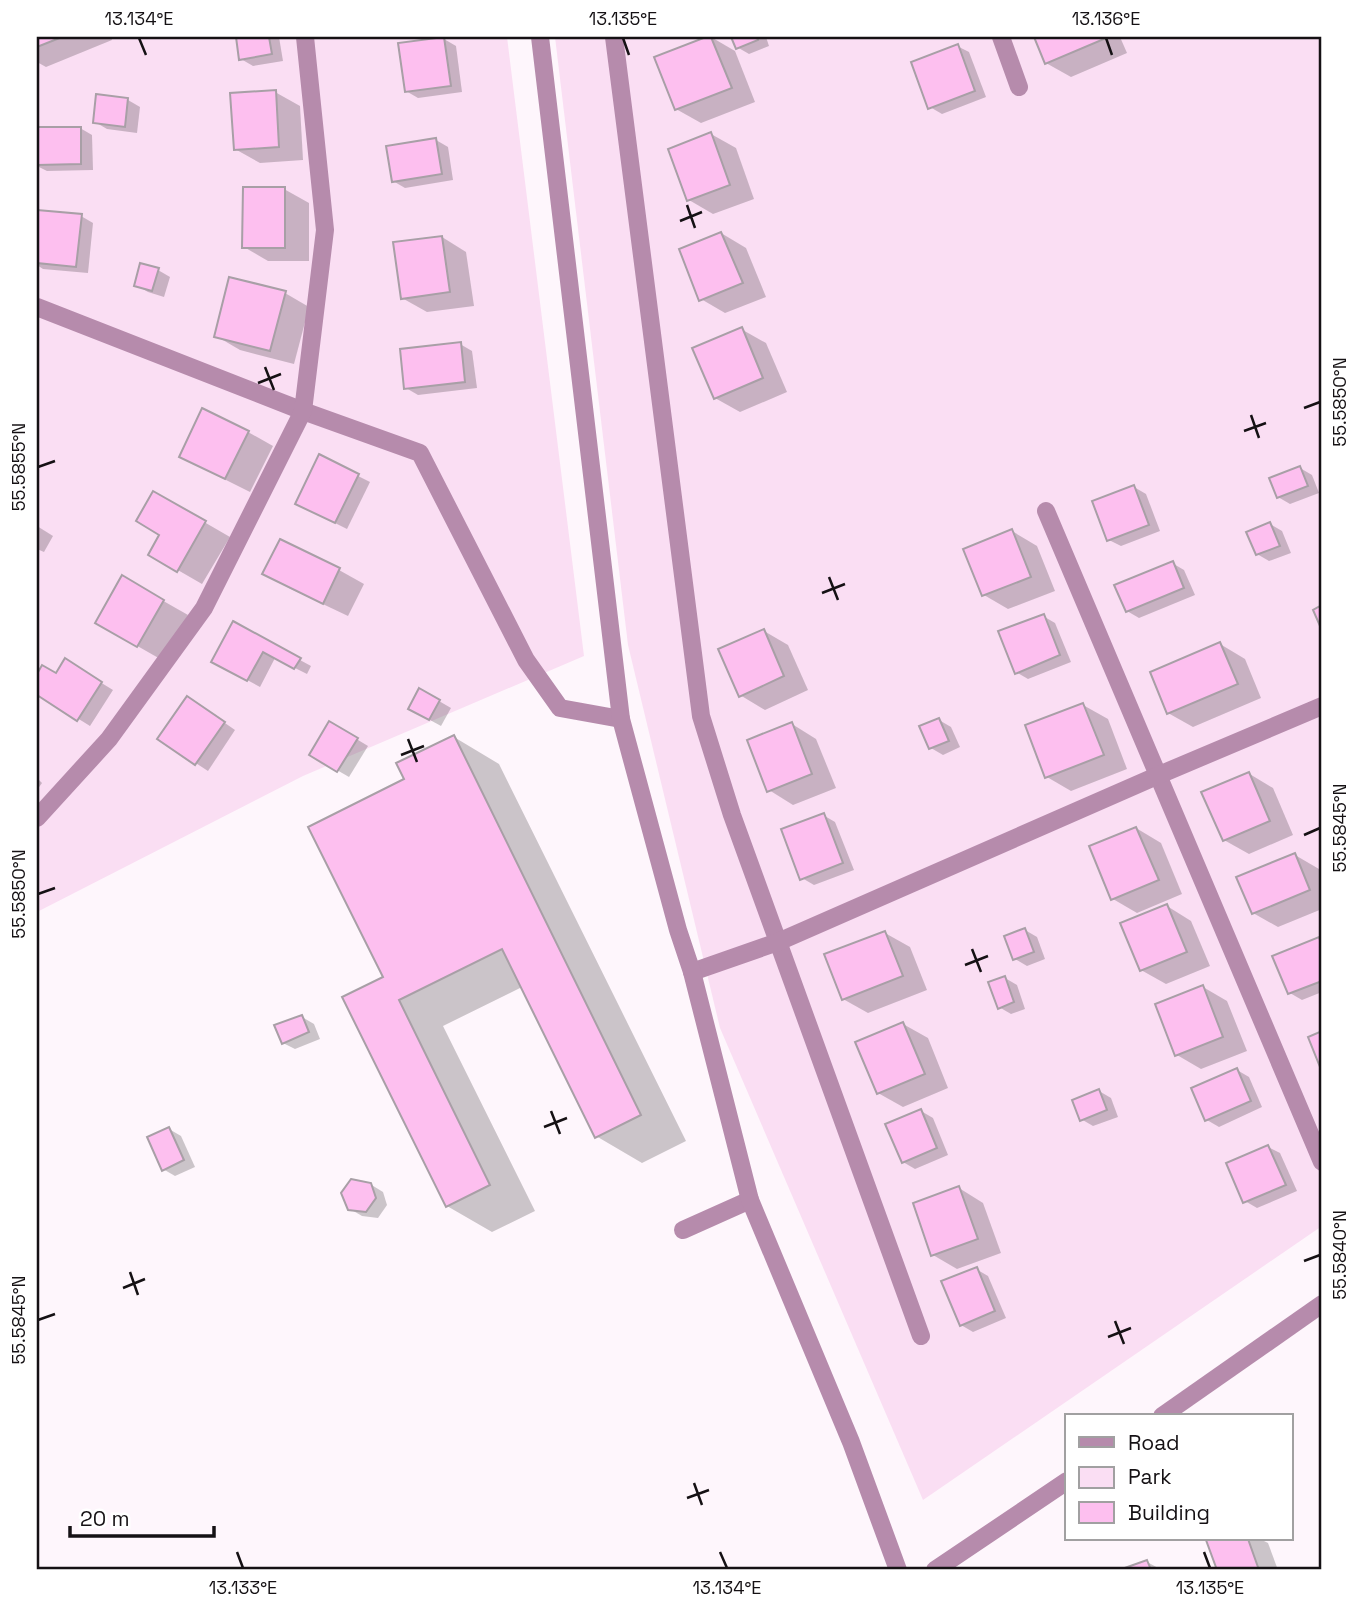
<svg xmlns="http://www.w3.org/2000/svg" width="1359" height="1607" viewBox="0 0 1359 1607" font-family="'Space Grotesk',sans-serif">
  <style>
    .green { fill: #fadef3 }
    .shadow { fill: #0003 }
    .building { fill: #fdbfef; stroke: #a89fa6; stroke-width: 2 }
    .lines { fill: none; stroke-linecap: round; stroke-linejoin: round }
    .lane { stroke: #b68bac; stroke-width: 18 }
    .street { stroke: #b68bac; stroke-width: 18 }
    .ticks { fill: none; stroke: #151114; stroke-width: 2.5 }
    .neatline { fill: none; stroke: #151114; stroke-width: 2.5 }
    .ticks-label { font-size: 18px; text-anchor: middle; fill: #151114 }
  </style>
  <rect width="100%" height="100%" fill="#fef6fc"/>
  <g class="green">
    <polygon points="37,37 507,37 584,656 303,776 37,912"/>
    <polygon points="555,37 1322,37 1322,1226 923,1500 720,1028 628,645"/>
  </g>
  <g class="shadow">
    <polygon points="37,37 111,37 112,40 46,67 37,62"/>
    <polygon points="237,37 279,37 283,61 253,66 241,59"/>
    <polygon points="711,37 735,51 755,102 701,123 676,109"/>
    <polygon points="733,37 766,37 769,46 749,54 737,47"/>
    <polygon points="1036,37 1120,37 1127,53 1071,77 1046,63"/>
    <polygon points="444,39 456,46 462,92 418,98 406,91"/>
    <polygon points="957,46 969,52 986,97 942,114 930,107"/>
    <polygon points="275,92 300,106 303,160 260,163 235,149"/>
    <polygon points="98,96 128,100 140,107 137,133 107,129 95,122"/>
    <polygon points="80,128 92,135 93,170 47,171 37,166 37,129"/>
    <polygon points="711,134 736,148 754,199 713,214 689,200"/>
    <polygon points="436,140 448,147 453,180 405,188 393,181"/>
    <polygon points="284,189 309,203 309,261 268,261 244,247"/>
    <polygon points="37,211 81,216 93,223 88,273 43,269 37,265"/>
    <polygon points="721,233 746,248 766,297 725,313 701,299"/>
    <polygon points="442,237 466,252 474,306 427,312 402,298"/>
    <polygon points="158,270 170,277 164,297 148,292 136,285"/>
    <polygon points="285,293 309,307 294,364 240,350 216,336"/>
    <polygon points="741,329 766,343 787,392 740,412 715,398"/>
    <polygon points="460,344 472,351 477,388 418,395 406,388"/>
    <polygon points="203,410 248,432 273,446 250,492 206,470 181,456"/>
    <polygon points="320,457 370,482 347,529 309,510"/>
    <polygon points="1300,468 1312,475 1319,493 1290,504 1278,497"/>
    <polygon points="1134,487 1146,494 1160,531 1121,546 1109,540"/>
    <polygon points="154,493 230,537 202,584 150,554 162,535"/>
    <polygon points="1270,524 1282,531 1291,553 1269,561 1257,554"/>
    <polygon points="37,526 53,536 44,552 37,549"/>
    <polygon points="1012,531 1037,546 1055,591 1008,609 984,595"/>
    <polygon points="280,541 339,570 364,584 348,616 289,588 265,573"/>
    <polygon points="1172,563 1184,570 1195,595 1139,618 1127,611"/>
    <polygon points="123,578 188,615 162,660 97,623"/>
    <polygon points="1043,616 1055,623 1071,662 1028,679 1016,672"/>
    <polygon points="234,624 311,666 307,674 275,658 260,687 225,668"/>
    <polygon points="764,631 788,645 808,690 765,710 740,695"/>
    <polygon points="1220,644 1245,659 1261,698 1193,727 1168,713"/>
    <polygon points="43,667 57,675 77,668 113,690 90,726 37,693 37,677"/>
    <polygon points="420,690 451,708 441,726 410,709"/>
    <polygon points="199,705 235,730 208,771 159,739"/>
    <polygon points="1083,705 1108,719 1127,769 1071,791 1047,777"/>
    <polygon points="939,720 951,727 960,747 943,755 931,748"/>
    <polygon points="330,723 368,746 349,777 311,755"/>
    <polygon points="792,724 816,739 836,788 793,805 769,790"/>
    <polygon points="454,737 499,764 686,1141 642,1163 596,1136 522,987 443,1026 535,1211 492,1232 447,1206 385,978 406,780"/>
    <polygon points="1248,773 1273,788 1293,835 1249,854 1224,840"/>
    <polygon points="37,778 42,783 37,790"/>
    <polygon points="823,815 835,822 854,870 814,885 802,878"/>
    <polygon points="1136,828 1161,843 1182,894 1137,913 1113,899"/>
    <polygon points="1295,855 1319,869 1322,877 1322,909 1278,927 1253,913"/>
    <polygon points="1167,906 1191,921 1210,966 1166,984 1141,970"/>
    <polygon points="1025,930 1037,937 1045,959 1027,966 1015,959"/>
    <polygon points="885,933 910,947 927,990 868,1013 843,999"/>
    <polygon points="1319,939 1322,941 1322,992 1302,1000 1290,993"/>
    <polygon points="1005,978 1017,985 1025,1009 1011,1014 999,1007"/>
    <polygon points="1203,987 1227,1001 1247,1051 1201,1069 1177,1055"/>
    <polygon points="302,1017 314,1024 320,1039 295,1049 283,1043"/>
    <polygon points="903,1024 928,1038 948,1088 903,1107 878,1093"/>
    <polygon points="1237,1070 1249,1077 1262,1107 1219,1127 1207,1120"/>
    <polygon points="1099,1091 1111,1098 1118,1117 1093,1126 1081,1119"/>
    <polygon points="921,1111 933,1118 948,1155 915,1169 903,1162"/>
    <polygon points="169,1129 181,1136 195,1167 175,1176 163,1169"/>
    <polygon points="1268,1147 1280,1153 1297,1191 1257,1208 1245,1201"/>
    <polygon points="370,1184 383,1192 387,1205 378,1218 362,1216 350,1209"/>
    <polygon points="959,1188 983,1203 1001,1253 957,1269 933,1255"/>
    <polygon points="976,1269 988,1276 1006,1318 973,1332 961,1325"/>
    <polygon points="1216,1539 1260,1539 1268,1543 1278,1570 1219,1570 1209,1541"/>
    <polygon points="1147,1562 1162,1570 1124,1570"/>
  </g>
  <g class="building">
    <polygon points="37,37 62,37 37,47"/>
    <polygon points="236,37 269,37 272,54 239,60"/>
    <polygon points="444,37 451,86 405,92 398,43"/>
    <polygon points="706,37 711,37 732,88 675,110 654,57"/>
    <polygon points="731,37 757,37 758,40 736,49"/>
    <polygon points="1034,37 1103,37 1104,39 1045,64"/>
    <polygon points="958,44 975,91 928,109 911,62"/>
    <polygon points="276,90 279,147 234,150 230,93"/>
    <polygon points="96,94 128,98 125,127 93,123"/>
    <polygon points="37,127 81,127 81,164 37,165"/>
    <polygon points="711,132 730,185 687,201 668,149"/>
    <polygon points="436,138 442,174 392,182 386,146"/>
    <polygon points="243,187 285,187 285,248 242,248"/>
    <polygon points="37,210 82,214 76,267 37,263"/>
    <polygon points="721,232 743,283 699,301 679,249"/>
    <polygon points="442,236 450,292 401,299 393,242"/>
    <polygon points="140,263 159,268 152,291 134,286"/>
    <polygon points="229,277 286,291 270,351 214,337"/>
    <polygon points="742,327 763,378 714,399 692,348"/>
    <polygon points="461,342 465,382 404,389 400,349"/>
    <polygon points="202,408 249,431 225,479 179,457"/>
    <polygon points="319,454 359,474 335,523 295,504"/>
    <polygon points="1300,466 1308,486 1277,498 1269,478"/>
    <polygon points="1134,485 1149,525 1107,541 1092,501"/>
    <polygon points="153,491 206,521 177,572 148,555 159,535 136,521"/>
    <polygon points="1270,522 1280,546 1256,555 1246,532"/>
    <polygon points="1012,529 1031,577 982,596 963,549"/>
    <polygon points="280,539 340,568 323,604 262,574"/>
    <polygon points="1173,561 1184,588 1126,612 1114,585"/>
    <polygon points="122,575 164,600 137,647 95,623"/>
    <polygon points="1322,605 1322,624 1320,626 1313,610"/>
    <polygon points="1044,614 1060,655 1015,674 998,631"/>
    <polygon points="233,621 301,658 294,669 263,652 247,681 211,662"/>
    <polygon points="764,629 784,676 739,697 718,649"/>
    <polygon points="1220,642 1238,684 1167,714 1150,672"/>
    <polygon points="65,658 102,682 77,721 37,695 37,674 42,665 56,673"/>
    <polygon points="419,688 440,700 429,720 408,709"/>
    <polygon points="187,696 225,722 195,765 157,739"/>
    <polygon points="1083,703 1104,755 1045,778 1025,725"/>
    <polygon points="939,718 949,741 929,749 919,726"/>
    <polygon points="329,721 358,738 337,772 309,755"/>
    <polygon points="792,722 812,774 767,792 747,740"/>
    <polygon points="454,735 641,1115 595,1138 502,949 399,1000 490,1185 446,1207 342,997 383,977 308,827 404,779 396,763"/>
    <polygon points="1249,772 1270,821 1223,841 1201,792"/>
    <polygon points="824,813 843,863 800,880 781,829"/>
    <polygon points="1136,827 1159,880 1111,900 1089,846"/>
    <polygon points="1295,853 1310,890 1252,914 1236,877"/>
    <polygon points="1167,904 1187,952 1140,971 1120,923"/>
    <polygon points="1025,928 1034,952 1013,960 1004,936"/>
    <polygon points="885,931 903,976 842,1000 824,954"/>
    <polygon points="1319,937 1322,946 1322,981 1288,994 1272,956"/>
    <polygon points="1005,976 1014,1002 998,1009 988,982"/>
    <polygon points="1203,985 1223,1037 1175,1056 1155,1004"/>
    <polygon points="302,1015 309,1032 282,1044 274,1025"/>
    <polygon points="903,1022 925,1074 877,1094 855,1042"/>
    <polygon points="1322,1031 1322,1072 1308,1037"/>
    <polygon points="1237,1068 1251,1101 1205,1121 1191,1088"/>
    <polygon points="1099,1089 1107,1110 1080,1121 1072,1100"/>
    <polygon points="921,1109 937,1148 902,1163 885,1124"/>
    <polygon points="169,1127 184,1160 162,1171 147,1137"/>
    <polygon points="1268,1145 1286,1185 1243,1203 1226,1163"/>
    <polygon points="351,1179 371,1183 376,1198 366,1212 348,1210 341,1193"/>
    <polygon points="959,1186 978,1239 931,1256 913,1203"/>
    <polygon points="977,1267 995,1311 960,1326 941,1281"/>
    <polygon points="1211,1539 1248,1539 1259,1570 1217,1570 1206,1540"/>
    <polygon points="1147,1560 1151,1570 1119,1570"/>
  </g>
  <g class="lines">
    <g class="lane">
      <polyline points="614,37 701,716 732,815 921,1336"/>
      <polyline points="1001,37 1019,87"/>
      <polyline points="37,307 303,411 420,453 526,660 560,708 621,719"/>
      <polyline points="1046,511 1322,1162"/>
      <polyline points="37,818 109,739 204,608 303,411 325,230 305,37"/>
      <polyline points="692,972 778,942 1159,775 1322,706"/>
      <polyline points="683,1230 750,1200"/>
    </g>
    <g class="street">
      <polyline points="540,37 621,719 678,930 692,972 750,1200 851,1442 898,1570"/>
      <polyline points="1162,1416 1322,1304"/>
      <polyline points="935,1570 1067,1481"/>
    </g>
  </g>
  <path class="ticks" d="M139,38L146,55M623,38L629,55M1106,38L1112,55M687,205L695,228M680,221L702,212M265,367L274,390M258,383L281,374M1304,408L1320,402M1251,415L1259,438M1244,431L1266,423M38,467L55,461M829,577L838,600M822,593L845,584M408,739L417,762M401,755L424,746M1304,835L1320,828M38,894L55,888M972,949L981,972M965,965L988,956M551,1111L560,1134M544,1127L567,1118M1304,1261L1320,1255M130,1272L138,1295M123,1288L145,1279M38,1320L55,1314M1115,1321L1124,1344M1108,1337L1131,1328M694,1483L702,1505M687,1498L709,1490M237,1552L243,1568M720,1552L727,1568M1204,1552L1210,1568"/>
  <rect width="1359" height="1607" fill="none" stroke="#ffffff" stroke-width="77"/>
  <rect x="1065" y="1414" width="228" height="126" fill="#ffffff" stroke="#a1a0a1" stroke-width="2"/>
  <rect x="1079" y="1437" width="35" height="10" fill="#b68bac" stroke="#a1a0a1" stroke-width="2"/>
  <text x="1128" y="1450" font-size="21" fill="#151114">Road</text>
  <rect x="1079" y="1467" width="35" height="21" fill="#fadef3" stroke="#a1a0a1" stroke-width="2"/>
  <text x="1128" y="1484" font-size="21" fill="#151114">Park</text>
  <rect x="1079" y="1502" width="35" height="21" fill="#fdbfef" stroke="#a1a0a1" stroke-width="2"/>
  <text x="1128" y="1520" font-size="21" fill="#151114">Building</text>
  <path d="M70 1526v10h144v-10" fill="none" stroke="#151114" stroke-width="3.5"/>
  <text x="80" y="1526" font-size="21" fill="#151114" stroke="#ffffff" stroke-width="5" paint-order="stroke">20 m</text>
  <rect x="38" y="38" width="1282" height="1530" class="neatline"/>
  <g class="ticks-label">
    <text x="139" y="25">13.134°E</text>
    <text x="623" y="25">13.135°E</text>
    <text x="1106" y="25">13.136°E</text>
    <text transform="translate(1340 402) rotate(-90)" y="6">55.5850°N</text>
    <text transform="translate(19 467) rotate(-90)" y="6">55.5855°N</text>
    <text transform="translate(1340 828) rotate(-90)" y="6">55.5845°N</text>
    <text transform="translate(19 894) rotate(-90)" y="6">55.5850°N</text>
    <text transform="translate(1340 1255) rotate(-90)" y="6">55.5840°N</text>
    <text transform="translate(19 1320) rotate(-90)" y="6">55.5845°N</text>
    <text x="243" y="1594">13.133°E</text>
    <text x="727" y="1594">13.134°E</text>
    <text x="1210" y="1594">13.135°E</text>
  </g>
</svg>
